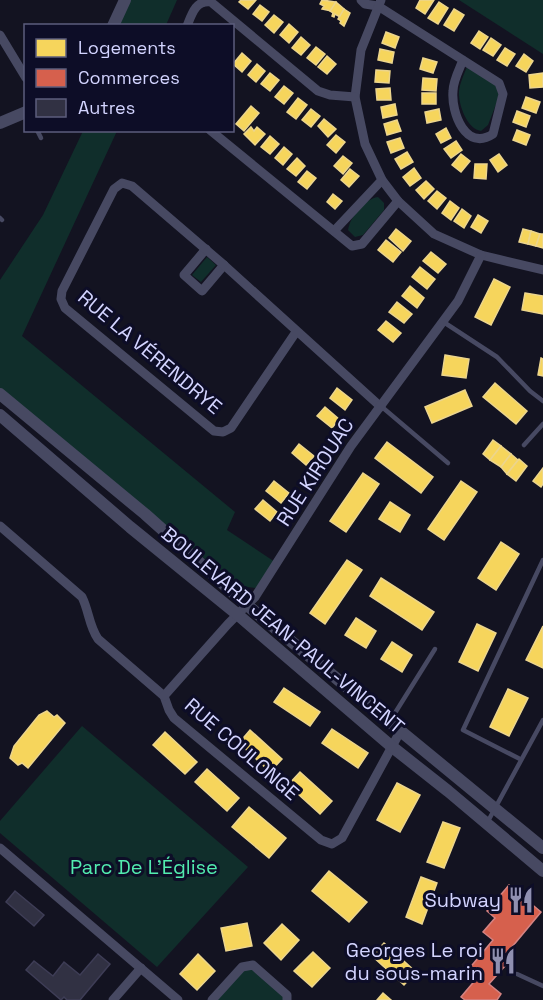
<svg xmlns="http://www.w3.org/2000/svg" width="543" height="1000" viewBox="0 0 543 1000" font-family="'Space Grotesk',sans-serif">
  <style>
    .green { fill: #102e2b }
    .homes { fill: #f6d55c; stroke: #ecd58d; stroke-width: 1.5 }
    .shops { fill: #d6604d; stroke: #d58382; stroke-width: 1.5 }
    .building { fill: #313143; stroke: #3e3d56; stroke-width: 1.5 }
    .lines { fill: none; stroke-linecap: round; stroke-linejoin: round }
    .service { stroke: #474962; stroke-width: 4.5 }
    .minor { stroke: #474962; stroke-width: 9 }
    .tertiary { stroke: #474962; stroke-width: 12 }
    .labels { text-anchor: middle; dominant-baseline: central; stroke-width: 6; stroke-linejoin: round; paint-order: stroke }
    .street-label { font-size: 20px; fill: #d3d4ff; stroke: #0d0d27 }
    .park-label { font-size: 20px; fill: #52ecaf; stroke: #0d0d27 }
    .poi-label { font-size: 20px; fill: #d3d4ff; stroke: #0d0d27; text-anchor: end }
  </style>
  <rect width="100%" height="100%" fill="#131321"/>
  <g class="green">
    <polygon points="128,0 177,0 166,25 115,26"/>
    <polygon points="459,0 543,0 543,54"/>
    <path d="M467,67L497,85L500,94L488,125L481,131C467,129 458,104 459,91C460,83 464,74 467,67Z"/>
    <polygon points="83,131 117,131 22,336 235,512 227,530 275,562 257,588 238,586 0,394 0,280 43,215"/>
    <path d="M378,197L384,203V210L363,235L355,237L348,230C350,217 364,199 378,197Z"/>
    <polygon points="207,257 216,265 201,282 192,275"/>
    <polygon points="82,726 248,867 157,967 0,833 0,821"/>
    <polygon points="253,965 287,1000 212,1000 242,967"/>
  </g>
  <g class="homes">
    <polygon points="241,0 256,0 248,9 239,2"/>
    <polygon points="322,0 336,2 331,11 322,9 324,6 320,4"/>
    <polygon points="420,0 434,0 425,14 416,8"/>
    <polygon points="336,2 344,9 340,17 335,14 334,17 332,16 333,13 330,11"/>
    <polygon points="439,2 448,8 438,24 428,18"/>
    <polygon points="260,5 269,12 262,21 253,14"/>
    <polygon points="344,9 350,13 344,26 340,23 341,21 338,19"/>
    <polygon points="454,9 464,15 454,31 444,25"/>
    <polygon points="274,15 283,22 274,33 265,25"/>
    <polygon points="289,24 298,32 289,43 280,35"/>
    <polygon points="479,31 488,37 480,49 471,43"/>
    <polygon points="386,32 399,37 395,48 382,43"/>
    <polygon points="301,37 310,45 301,55 292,48"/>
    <polygon points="491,38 501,45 493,56 483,50"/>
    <polygon points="316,47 325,54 316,65 307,58"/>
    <polygon points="505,48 515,54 507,66 497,60"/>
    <polygon points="380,49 394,52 392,63 378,60"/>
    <polygon points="242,53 251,61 242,72 233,64"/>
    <polygon points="524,54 533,61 526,72 516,66"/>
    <polygon points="327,56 336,64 327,74 318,67"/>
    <polygon points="423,58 437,62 433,73 420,69"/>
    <polygon points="257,64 265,71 256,82 248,75"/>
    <polygon points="376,70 390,71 389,83 375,82"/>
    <polygon points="270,73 279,80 270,91 261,84"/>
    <polygon points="543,73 543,87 530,88 529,75"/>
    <polygon points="423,78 437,79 436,91 422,90"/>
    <polygon points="284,86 293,93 284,104 275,97"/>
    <polygon points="390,88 391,100 377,100 376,89"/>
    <rect x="422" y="93" width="14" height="11"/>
    <polygon points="526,97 540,102 536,113 522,108"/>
    <polygon points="298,98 307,105 296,119 287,112"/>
    <polygon points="395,104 397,115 383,118 381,107"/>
    <polygon points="251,106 259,113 244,131 236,124"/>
    <polygon points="311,109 320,116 311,127 302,120"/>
    <polygon points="439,109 441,120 427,123 425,112"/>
    <polygon points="517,111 530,116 526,127 513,122"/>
    <polygon points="324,119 336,129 328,137 318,126"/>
    <polygon points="397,120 401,131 387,135 384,124"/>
    <polygon points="251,127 254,131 257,127 265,134 255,145 244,134"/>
    <polygon points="446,128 451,138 441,143 436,134"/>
    <polygon points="517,130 530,135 526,145 513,140"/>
    <polygon points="336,135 345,142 336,153 327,145"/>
    <polygon points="270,136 279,144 270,154 261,147"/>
    <polygon points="400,138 404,148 391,153 387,142"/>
    <polygon points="456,141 462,150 451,158 444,149"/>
    <polygon points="284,147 292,154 283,165 275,158"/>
    <polygon points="407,152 413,162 401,169 395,159"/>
    <polygon points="461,154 470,161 461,172 452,165"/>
    <polygon points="499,154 507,165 498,172 490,160"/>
    <polygon points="343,156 352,163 343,174 334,166"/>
    <polygon points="297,158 305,166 296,176 287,169"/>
    <polygon points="475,164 487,164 486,179 474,178"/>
    <polygon points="414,168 421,178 410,186 403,177"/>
    <polygon points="350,169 359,176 349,187 341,180"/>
    <polygon points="307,171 316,178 307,189 298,182"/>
    <polygon points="426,181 434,189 424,199 416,190"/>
    <polygon points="437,191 446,198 437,209 428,201"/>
    <polygon points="333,194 342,201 335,209 327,202"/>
    <polygon points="450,201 459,208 451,220 442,213"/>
    <polygon points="462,209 471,216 464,228 454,221"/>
    <polygon points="478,215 488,221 481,233 471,227"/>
    <polygon points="396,229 411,241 403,251 389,238"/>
    <polygon points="523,229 531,231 528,244 519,242"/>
    <polygon points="531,231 540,234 536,246 528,244"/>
    <polygon points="540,234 543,234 543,248 536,246"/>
    <polygon points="386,240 401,252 393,262 378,250"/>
    <polygon points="431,252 446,264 438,273 423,261"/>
    <polygon points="420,267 435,279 427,289 412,277"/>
    <polygon points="494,279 510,287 491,325 475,317"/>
    <polygon points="410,286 424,298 417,308 402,296"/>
    <polygon points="525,293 543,296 543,314 522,310"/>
    <polygon points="397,302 412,314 404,323 389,312"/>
    <polygon points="386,321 401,333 393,342 378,330"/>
    <polygon points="445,355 469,359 466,378 442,375"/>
    <polygon points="541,358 543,359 543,376 538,375"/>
    <polygon points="495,383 527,411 516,424 483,397"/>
    <polygon points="337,388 352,400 345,410 330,398"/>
    <polygon points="465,390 472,406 432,423 425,407"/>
    <polygon points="325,407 339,419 332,428 317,416"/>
    <polygon points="493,440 501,446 490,460 483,454"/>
    <polygon points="387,442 433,477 421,493 375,458"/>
    <polygon points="299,444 314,456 306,465 292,453"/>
    <polygon points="501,446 511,454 501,467 490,460"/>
    <polygon points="511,454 518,460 507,474 501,467"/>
    <polygon points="519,459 527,466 516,481 507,474"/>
    <polygon points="543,468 543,484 541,487 533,481"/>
    <polygon points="363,473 379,484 346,532 330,521"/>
    <polygon points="274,481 289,493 281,503 266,491"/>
    <polygon points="461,481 477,492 444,540 428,529"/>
    <polygon points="263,500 277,512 270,521 255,509"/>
    <polygon points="390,502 410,515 400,532 379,519"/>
    <polygon points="501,542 519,554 496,590 478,578"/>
    <polygon points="347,560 362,570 325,624 310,613"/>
    <polygon points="381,578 434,612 422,630 370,596"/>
    <polygon points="356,618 376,631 366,648 345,635"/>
    <polygon points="477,624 496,633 478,671 459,662"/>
    <polygon points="543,626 543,668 526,660"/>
    <polygon points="392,642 412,655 402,672 381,659"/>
    <polygon points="284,688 320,712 310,726 274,702"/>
    <polygon points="508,689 528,698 509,736 490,727"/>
    <polygon points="47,711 54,717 57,715 65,723 28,768 22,763 18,765 10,758 14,746 39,715"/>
    <polygon points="332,729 368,753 358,768 322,743"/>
    <polygon points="250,730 282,759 270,772 239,743"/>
    <polygon points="165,732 197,762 185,774 153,745"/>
    <polygon points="207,769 239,798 227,811 195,782"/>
    <polygon points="300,772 332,801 320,814 288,785"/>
    <polygon points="397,783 420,795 400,832 377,820"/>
    <polygon points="249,807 286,838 269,858 232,827"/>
    <polygon points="443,822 460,828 444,868 427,862"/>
    <polygon points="329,871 367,902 349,922 312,891"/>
    <polygon points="421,877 437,883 422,924 406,917"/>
    <polygon points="247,923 252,946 226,951 221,928"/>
    <polygon points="282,924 299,940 281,960 264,943"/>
    <polygon points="384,943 416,972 404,985 372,956"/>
    <polygon points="313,952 330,968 312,987 294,971"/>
    <polygon points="198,954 215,971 197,990 180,974"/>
    <polygon points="383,993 391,1000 377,1000"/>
  </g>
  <polygon class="shops" points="509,885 541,912 507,953 512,958 489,984 501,994 497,1000 465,1000 461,997 477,978 468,970 493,940 483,932 495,918 487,911"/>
  <g class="building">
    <polygon points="15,891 44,915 34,926 6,902"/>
    <polygon points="98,954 110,964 80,1000 67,1000 64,997 61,1000 26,970 34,961 53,976 64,962 80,975"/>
  </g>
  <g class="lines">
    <g class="service">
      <polyline points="37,130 41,138"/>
      <polyline points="0,218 2,220"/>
      <polyline points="442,321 497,357 530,391 543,401"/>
      <polyline points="382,407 448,463"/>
      <polyline points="524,445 543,424"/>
      <polyline points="390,721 435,649"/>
      <polyline points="520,759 463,730 543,560"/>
      <polyline points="487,823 543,720"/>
      <polyline points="517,974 543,986"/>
    </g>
    <g class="minor">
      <path d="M361,0L365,4L378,6L499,83L503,94L493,134C466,152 451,113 453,91C453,81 459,70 463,60"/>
      <polyline points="381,0 361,50 355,97 365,144 382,180 398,201 434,234 481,255 543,270"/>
      <path d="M187,26C192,13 196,0 211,2L318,91L330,95L355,97"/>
      <polyline points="0,35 26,78"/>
      <polyline points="210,130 352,246 362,244 398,201"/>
      <polyline points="334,231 382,180"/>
      <polyline points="206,249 184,275 202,291 224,265"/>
      <polyline points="296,332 231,428 223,432 214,431 65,308 61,299 62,291 114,189 122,183 132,186 224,265 381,407"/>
      <path d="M0,526L82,597C89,611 89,626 98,639L164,696L169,710L174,718L321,840L332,844L342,838L401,730"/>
      <polyline points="164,696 228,624 255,597 351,446 458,301 481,255"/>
      <polyline points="0,848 178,1000"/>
      <polyline points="113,1000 141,968"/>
      <polyline points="212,1000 242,967 253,965 287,995 287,1000"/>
    </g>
    <g class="tertiary">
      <polyline points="113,26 125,0"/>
      <polyline points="0,123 26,112"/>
      <polyline points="0,394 145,514 247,605 543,848"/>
      <polyline points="0,415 130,527 237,614 391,746 448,791 543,871"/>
    </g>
  </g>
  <defs>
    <g id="restaurant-bare" transform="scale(2.07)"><path d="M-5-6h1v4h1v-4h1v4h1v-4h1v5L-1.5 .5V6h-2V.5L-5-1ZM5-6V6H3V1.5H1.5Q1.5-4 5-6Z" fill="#9090b1" stroke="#0d0d27" stroke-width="2.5" paint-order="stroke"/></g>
  </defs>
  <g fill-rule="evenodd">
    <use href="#restaurant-bare" x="521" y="900"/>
    <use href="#restaurant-bare" x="503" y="961"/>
  </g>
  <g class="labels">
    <g class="street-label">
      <text transform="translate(150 352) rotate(40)">RUE LA VÉRENDRYE</text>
      <text transform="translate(315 472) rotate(-57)">RUE KIROUAC</text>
      <text transform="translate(283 630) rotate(40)">BOULEVARD JEAN-PAUL-VINCENT</text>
      <text transform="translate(242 749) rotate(41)">RUE COULONGE</text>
    </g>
    <g class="park-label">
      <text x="144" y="867">Parc De L'Église</text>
    </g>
    <g class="poi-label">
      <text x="501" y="900">Subway</text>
      <text x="483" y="950">Georges Le roi<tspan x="483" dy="23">du sous-marin</tspan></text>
    </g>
  </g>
  <rect x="24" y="24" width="210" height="108" fill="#0d0d27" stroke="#5c5d7d" stroke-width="1.5"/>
  <rect x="36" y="39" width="30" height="18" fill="#f6d55c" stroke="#5c5d7d" stroke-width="1.5"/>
  <text x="78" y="54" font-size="18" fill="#d3d4ff">Logements</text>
  <rect x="36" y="69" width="30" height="18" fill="#d6604d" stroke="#5c5d7d" stroke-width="1.5"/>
  <text x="78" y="84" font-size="18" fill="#d3d4ff">Commerces</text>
  <rect x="36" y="99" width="30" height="18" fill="#313143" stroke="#5c5d7d" stroke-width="1.5"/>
  <text x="78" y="114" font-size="18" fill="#d3d4ff">Autres</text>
</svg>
